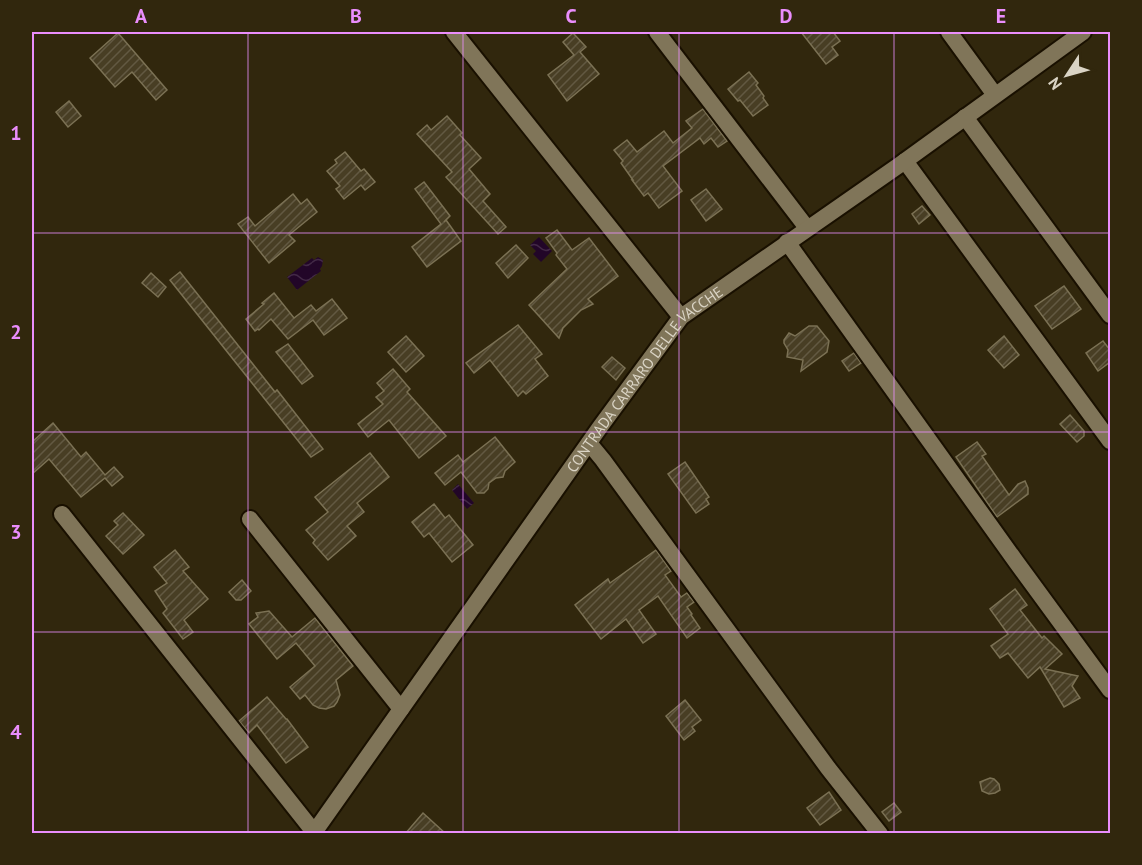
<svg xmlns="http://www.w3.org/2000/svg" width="1142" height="865" viewBox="0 0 1142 865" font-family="'PT Sans',sans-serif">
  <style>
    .water { fill: url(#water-waves) }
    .building { fill: url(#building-hatch); stroke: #7b7154; stroke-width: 1.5 }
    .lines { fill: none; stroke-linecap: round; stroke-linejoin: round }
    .street-casing { stroke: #191000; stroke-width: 20 }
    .street { stroke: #807559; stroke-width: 16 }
    .grid { fill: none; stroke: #ea8dfc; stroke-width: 1.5; stroke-opacity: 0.55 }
    .labels { text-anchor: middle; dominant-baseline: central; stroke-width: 5; stroke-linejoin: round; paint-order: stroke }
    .street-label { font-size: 15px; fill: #dad4c5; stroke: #31270d }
    .neatline { fill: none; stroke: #ea8dfc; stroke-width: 2 }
    .grid-label { font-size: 20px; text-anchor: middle; font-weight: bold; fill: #ea8dfc }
  </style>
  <defs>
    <pattern id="water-waves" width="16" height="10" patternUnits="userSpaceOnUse" patternTransform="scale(1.5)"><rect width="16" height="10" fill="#220628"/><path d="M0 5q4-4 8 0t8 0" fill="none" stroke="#422946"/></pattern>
    <pattern id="building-hatch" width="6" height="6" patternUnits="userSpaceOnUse" patternTransform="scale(1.5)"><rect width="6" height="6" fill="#483e24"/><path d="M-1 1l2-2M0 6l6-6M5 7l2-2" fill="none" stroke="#625942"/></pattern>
  </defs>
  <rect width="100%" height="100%" fill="#31270d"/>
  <g class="water">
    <polygon points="539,237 552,251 541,262 533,254 536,251 530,245"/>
    <polygon points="318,257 323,260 322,266 320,269 321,271 297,290 287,277 312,258 314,260"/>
    <polygon points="458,484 474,503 467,509 452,490"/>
  </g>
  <g class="building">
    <polygon points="801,32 833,32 840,41 832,47 838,55 826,64"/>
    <polygon points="118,33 167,90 156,100 132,72 115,87 90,58"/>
    <polygon points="573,33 586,47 580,52 599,74 567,101 548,75 574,55 563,42"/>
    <polygon points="749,72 758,83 756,85 764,96 763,98 768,105 753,116 740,100 738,101 728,89"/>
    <polygon points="69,101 81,116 68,127 56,112"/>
    <polygon points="703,109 727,141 718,147 711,138 704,144 700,138 663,166 682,191 659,208 648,193 644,196 632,180 633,180 621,163 623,161 614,150 627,140 637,152 664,131 673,143 692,128 686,121"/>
    <polygon points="447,116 462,133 460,135 481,158 469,169 490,194 483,201 506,227 498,234 446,177 452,172 417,134 427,125 431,130"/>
    <polygon points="345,152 361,171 364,169 375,182 365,190 361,185 344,199 336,189 340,186 327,171 337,163 335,160"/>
    <polygon points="424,182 450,216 444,222 446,220 461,241 427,267 412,247 441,224 415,189"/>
    <polygon points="706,189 722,209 706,221 691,200"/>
    <polygon points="293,194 301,204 307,199 317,212 289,235 295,241 269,263 238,224 248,217 255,226"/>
    <polygon points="922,206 930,215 919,224 912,214"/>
    <polygon points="557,230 572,250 589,238 618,276 588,299 593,304 581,310 563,328 559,338 529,305 567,269 556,255 557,253 546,238"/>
    <polygon points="516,245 528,258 508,278 496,263"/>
    <polygon points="180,272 275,392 277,390 323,449 311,457 170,280"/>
    <polygon points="151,273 166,287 158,297 142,283"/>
    <polygon points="1064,286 1081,309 1052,329 1035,306"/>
    <polygon points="274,293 294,318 311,305 316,311 332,299 347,318 324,335 313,320 288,339 271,319 259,330 258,329 255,331 246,319 264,304 262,303"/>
    <polygon points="518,325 542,354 535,359 548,376 526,394 523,391 518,396 490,360 474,373 466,363"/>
    <polygon points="809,326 817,326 829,341 827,352 801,371 803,360 787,357 788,350 784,343 784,340 789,333 795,336"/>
    <polygon points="406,336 424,356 406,372 388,352"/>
    <polygon points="1004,336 1019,355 1004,368 988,350"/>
    <polygon points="1103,341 1110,350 1110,362 1098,371 1086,353"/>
    <polygon points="288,344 313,376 302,384 276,352"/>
    <polygon points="854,353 861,363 849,371 842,361"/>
    <polygon points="612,357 625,368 616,380 602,367"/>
    <polygon points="393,369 410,389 407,392 446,436 419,458 389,420 368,437 358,424 383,404 376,397 384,391 377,383"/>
    <polygon points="1070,415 1084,431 1084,436 1077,442 1060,424"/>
    <polygon points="53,423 81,457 86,452 105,475 114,467 123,477 112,486 105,478 81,497 49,459 32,474 32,442"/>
    <polygon points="495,437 515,462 505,471 503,477 496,478 489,483 488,489 484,493 477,493 461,472 445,485 435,473 458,455 463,462"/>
    <polygon points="977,442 986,454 982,456 1009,495 1018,484 1025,481 1028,488 1028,494 997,517 956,457"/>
    <polygon points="370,453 389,477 357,503 364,512 347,526 356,536 328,560 313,543 315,540 306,530 328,512 315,497"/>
    <polygon points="685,462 709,497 706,499 709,504 696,513 668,474"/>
    <polygon points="434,504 445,518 449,515 473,545 452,562 429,533 424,537 412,522"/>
    <polygon points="123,513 144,535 123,554 106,536 118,525 114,521"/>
    <polygon points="175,550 189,567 183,571 208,599 184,620 193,632 183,639 163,613 167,609 155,591 167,583 154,567"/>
    <polygon points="656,550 671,571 665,575 681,597 687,593 694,602 687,607 692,614 691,615 700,628 687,638 658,596 639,610 656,634 643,643 626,619 601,639 575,605 608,579 610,583"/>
    <polygon points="242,580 251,591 241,600 236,600 229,592"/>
    <polygon points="1015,589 1027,605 1020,610 1042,638 1044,636 1062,654 1045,669 1078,676 1072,686 1080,698 1064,707 1040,667 1028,678 1008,653 1000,658 991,646 1008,634 990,609"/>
    <polygon points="269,611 292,637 315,618 353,666 336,680 340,695 337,702 334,706 326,709 319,708 313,705 305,695 300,699 290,687 315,666 296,643 277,659 249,624 258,617 256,613"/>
    <polygon points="267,697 286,719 287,719 308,747 286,763 257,725 249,733 239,721"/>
    <polygon points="685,700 701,720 692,727 695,731 684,740 666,716"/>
    <polygon points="990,778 994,779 999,784 1000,790 995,793 989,794 982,791 980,782"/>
    <polygon points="829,792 841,810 820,825 807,808"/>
    <polygon points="894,803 901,812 889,821 882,812"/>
    <polygon points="423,813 446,834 405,834"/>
  </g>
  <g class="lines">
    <g class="street-casing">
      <g id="street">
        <polyline points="454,32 681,317"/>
        <polyline points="657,32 807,228"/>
        <polyline points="949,32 995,95"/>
        <polyline points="965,117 1110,315"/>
        <polyline points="905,161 1110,441"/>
        <polyline points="787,242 1017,563 1110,690"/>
        <polyline points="589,443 603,460 828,768 880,834"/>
        <polyline points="62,514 314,832"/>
        <polyline points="250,519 401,709"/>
        <path id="s1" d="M313,834L600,427L681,317L898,166L1083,32"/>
      </g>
    </g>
    <use href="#street" class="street"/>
  </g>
  <path class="grid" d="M248,32V834M463,32V834M679,32V834M894,32V834M32,233H1110M32,432H1110M32,632H1110"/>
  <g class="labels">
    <g class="street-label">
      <text stroke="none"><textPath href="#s1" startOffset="564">CONTRADA CARRARO DELLE VACCHE</textPath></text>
    </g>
  </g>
  <rect width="1142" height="865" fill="none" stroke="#31270d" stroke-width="66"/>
  <g transform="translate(1067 75) rotate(234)" stroke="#31270d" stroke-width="4.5" paint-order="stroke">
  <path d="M0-4.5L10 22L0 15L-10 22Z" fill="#dad4c5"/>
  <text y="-9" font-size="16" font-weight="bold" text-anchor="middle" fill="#dad4c5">N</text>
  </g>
  <rect x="33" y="33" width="1076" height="799" class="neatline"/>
  <g class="grid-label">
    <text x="141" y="23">A</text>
    <text x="356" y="23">B</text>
    <text x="571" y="23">C</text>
    <text x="786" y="23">D</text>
    <text x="1001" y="23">E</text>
    <text x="16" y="140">1</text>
    <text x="16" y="339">2</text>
    <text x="16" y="539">3</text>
    <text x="16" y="739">4</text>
  </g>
</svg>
